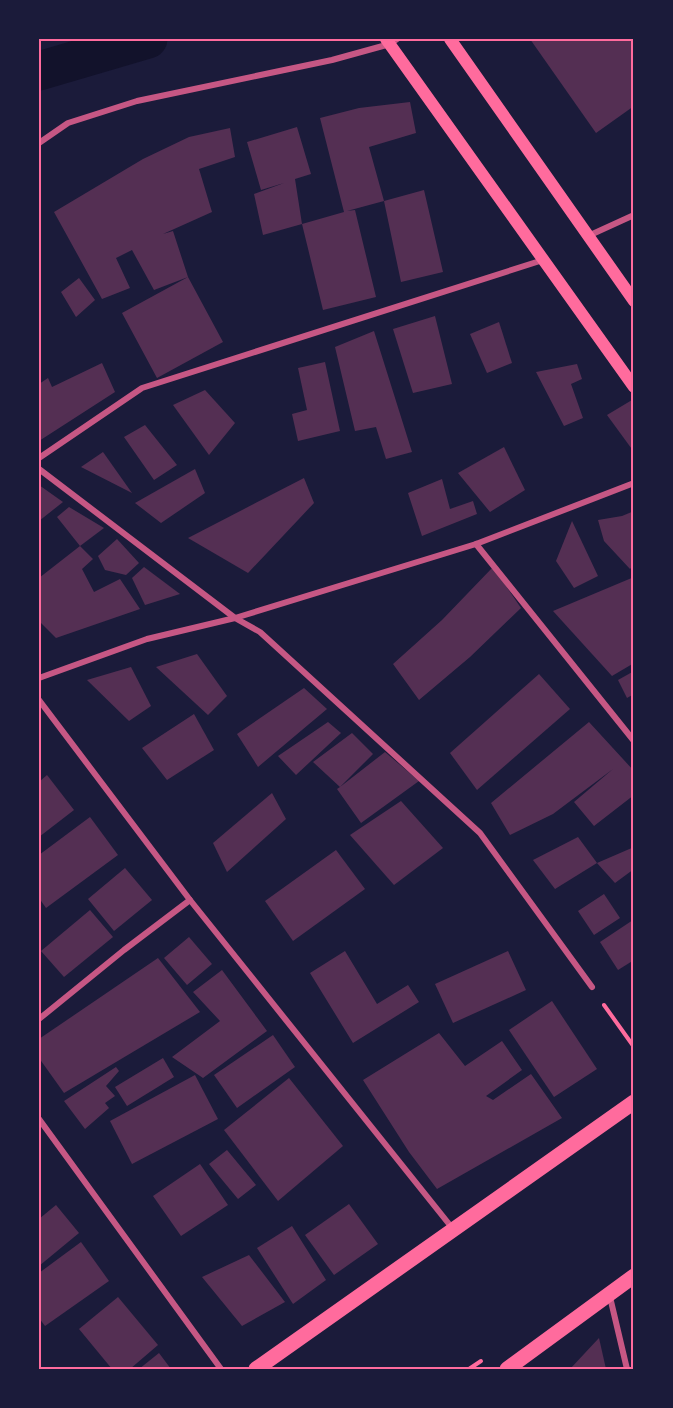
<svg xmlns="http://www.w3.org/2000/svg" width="673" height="1408" viewBox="0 0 673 1408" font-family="Mulish,sans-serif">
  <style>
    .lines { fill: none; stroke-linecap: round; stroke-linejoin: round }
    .canal { stroke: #12122b; stroke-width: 39 }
    .building { fill: #542f53 }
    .path { stroke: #ff6b9d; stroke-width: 4 }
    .minor { stroke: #c65784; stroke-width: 6 }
    .secondary { stroke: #ff6b9d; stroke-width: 12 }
    .primary { stroke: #ff6b9d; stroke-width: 15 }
    .neatline { fill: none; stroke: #ff6b9d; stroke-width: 2 }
  </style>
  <rect width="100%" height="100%" fill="#1b1b3a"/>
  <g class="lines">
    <polyline class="canal" points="39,71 148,39"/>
  </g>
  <g class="building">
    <polygon points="530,39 634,39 634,106 596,133"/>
    <polygon points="410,102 416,133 369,147 384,201 424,190 443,272 401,282 384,201 347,211 355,210 376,297 323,310 302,224 344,212 320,118 359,108"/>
    <polygon points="297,127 311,174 295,179 302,224 263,235 254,194 284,183 261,190 247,142"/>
    <polygon points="230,128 235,157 199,169 212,212 163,234 173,231 188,277 223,342 157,378 122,313 188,277 154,290 132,250 116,258 130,288 102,299 54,212 143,159 189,137"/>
    <polygon points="79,278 95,300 76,317 61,292"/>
    <polygon points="435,316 452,384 413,393 393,329"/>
    <polygon points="499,322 512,363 487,373 470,334"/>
    <polygon points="374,331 412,452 386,459 376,427 355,431 335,347"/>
    <polygon points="325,362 340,431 298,441 292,414 307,410 298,368"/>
    <polygon points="102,363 115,392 39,441 39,384 48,378 52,387"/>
    <polygon points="577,364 582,379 571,384 583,418 564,426 536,372"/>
    <polygon points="205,390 235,423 209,455 173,405"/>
    <polygon points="632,400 634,403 634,452 607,415"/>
    <polygon points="145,425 177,465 154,480 124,437"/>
    <polygon points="504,447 525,490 490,512 458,473"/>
    <polygon points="103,452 132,493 81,467"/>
    <polygon points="195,469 205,493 161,523 135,503"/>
    <polygon points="304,478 314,503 248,573 188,538"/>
    <polygon points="442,479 450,509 473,501 477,514 422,536 408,493"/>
    <polygon points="39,485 63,502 39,521"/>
    <polygon points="69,507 104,528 80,546 57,517"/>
    <polygon points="634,511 634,565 630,569 604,541 598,520 622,516"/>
    <polygon points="572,521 598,576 574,588 556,561"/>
    <polygon points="117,539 139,563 126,575 105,570 98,556"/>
    <polygon points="80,546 93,559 82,569 94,592 120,579 140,609 56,638 39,621 39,578"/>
    <polygon points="144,567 180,594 145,605 132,578"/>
    <polygon points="493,567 521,608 470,657 419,700 393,664 442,620"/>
    <polygon points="634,577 634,663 612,676 553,611"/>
    <polygon points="197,654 227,696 208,715 156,667"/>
    <polygon points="131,667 151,706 129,721 87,680"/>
    <polygon points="634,671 634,694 627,698 618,680"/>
    <polygon points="539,674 570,709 477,790 450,753"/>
    <polygon points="304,688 327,709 258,767 237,734"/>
    <polygon points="194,714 214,750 167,780 142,748"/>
    <polygon points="328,722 341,733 296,775 278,756"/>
    <polygon points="589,722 634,771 634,795 594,826 574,802 613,769 553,814 510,835 491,803"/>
    <polygon points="352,733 373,754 340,787 385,752 419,781 361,823 337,789 340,787 313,762"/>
    <polygon points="47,775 74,810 39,837 39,782"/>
    <polygon points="272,793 286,819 227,872 213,843"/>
    <polygon points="401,801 443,848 394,885 350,835"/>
    <polygon points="90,817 118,855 46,908 39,898 39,855"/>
    <polygon points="578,837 597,863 555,889 533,860"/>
    <polygon points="634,847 634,869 615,883 597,863"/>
    <polygon points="336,850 365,889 293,941 265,901"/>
    <polygon points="125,868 152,900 114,931 88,899"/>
    <polygon points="604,894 620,918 594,935 578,911"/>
    <polygon points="90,910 113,937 64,977 41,951"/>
    <polygon points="633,920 634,960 618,970 600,942"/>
    <polygon points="189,937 212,964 187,985 164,958"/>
    <polygon points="345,951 377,1004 408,985 419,1002 353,1043 310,973"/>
    <polygon points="508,951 526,990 453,1023 435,984"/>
    <polygon points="158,958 200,1012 64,1093 39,1058 39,1039"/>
    <polygon points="222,970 267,1031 203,1078 172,1057 220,1021 193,992"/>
    <polygon points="552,1001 597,1069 554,1097 509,1030"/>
    <polygon points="439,1033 465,1066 502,1041 522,1070 486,1096 493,1100 531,1074 562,1118 437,1189 409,1152 363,1080"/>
    <polygon points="273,1035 295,1067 237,1108 214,1075"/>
    <polygon points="163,1058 174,1077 127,1106 115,1087"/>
    <polygon points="116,1067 119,1071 106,1086 115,1096 105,1103 109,1108 85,1129 64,1101"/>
    <polygon points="195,1075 218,1119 132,1164 110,1121"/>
    <polygon points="289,1078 343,1146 278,1201 224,1130"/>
    <polygon points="227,1150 256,1185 238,1199 209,1164"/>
    <polygon points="200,1164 228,1205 181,1236 153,1196"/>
    <polygon points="349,1204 378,1244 334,1275 305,1235"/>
    <polygon points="56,1205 79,1233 39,1266 39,1219"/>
    <polygon points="292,1226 326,1280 293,1304 257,1248"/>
    <polygon points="81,1242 109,1281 45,1326 39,1318 39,1273"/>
    <polygon points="249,1255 285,1302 242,1326 202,1277"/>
    <polygon points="118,1297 158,1345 130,1369 112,1369 79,1329"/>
    <polygon points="599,1338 606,1369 570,1369"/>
    <polygon points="159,1353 171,1369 139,1369"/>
  </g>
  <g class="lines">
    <g class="path">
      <polyline points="604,1005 634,1047"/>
      <polyline points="469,1369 481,1361"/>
    </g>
    <g class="minor">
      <polyline points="39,143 68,123 137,101 332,60 390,44 397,39"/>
      <polyline points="588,236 634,215"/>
      <polyline points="39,458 142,388 543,260"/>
      <polyline points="39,469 235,618 260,632 480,833 592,987"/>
      <polyline points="476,544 634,741"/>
      <polyline points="39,678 147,639 235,618 476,544 634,483"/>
      <polyline points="39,700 190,900 453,1229"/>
      <polyline points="39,1019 124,950 190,900"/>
      <polyline points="39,1119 221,1369"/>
      <polyline points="610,1297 627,1369"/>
    </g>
    <g class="secondary">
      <polyline points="386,39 634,387"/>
      <polyline points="450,39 634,301"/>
    </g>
    <g class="primary">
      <polyline points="256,1369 634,1102"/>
      <polyline points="507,1369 634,1276"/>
    </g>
  </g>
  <rect width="673" height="1408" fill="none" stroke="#1b1b3a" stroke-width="81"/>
  <rect x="40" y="40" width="592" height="1328" class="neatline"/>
</svg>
